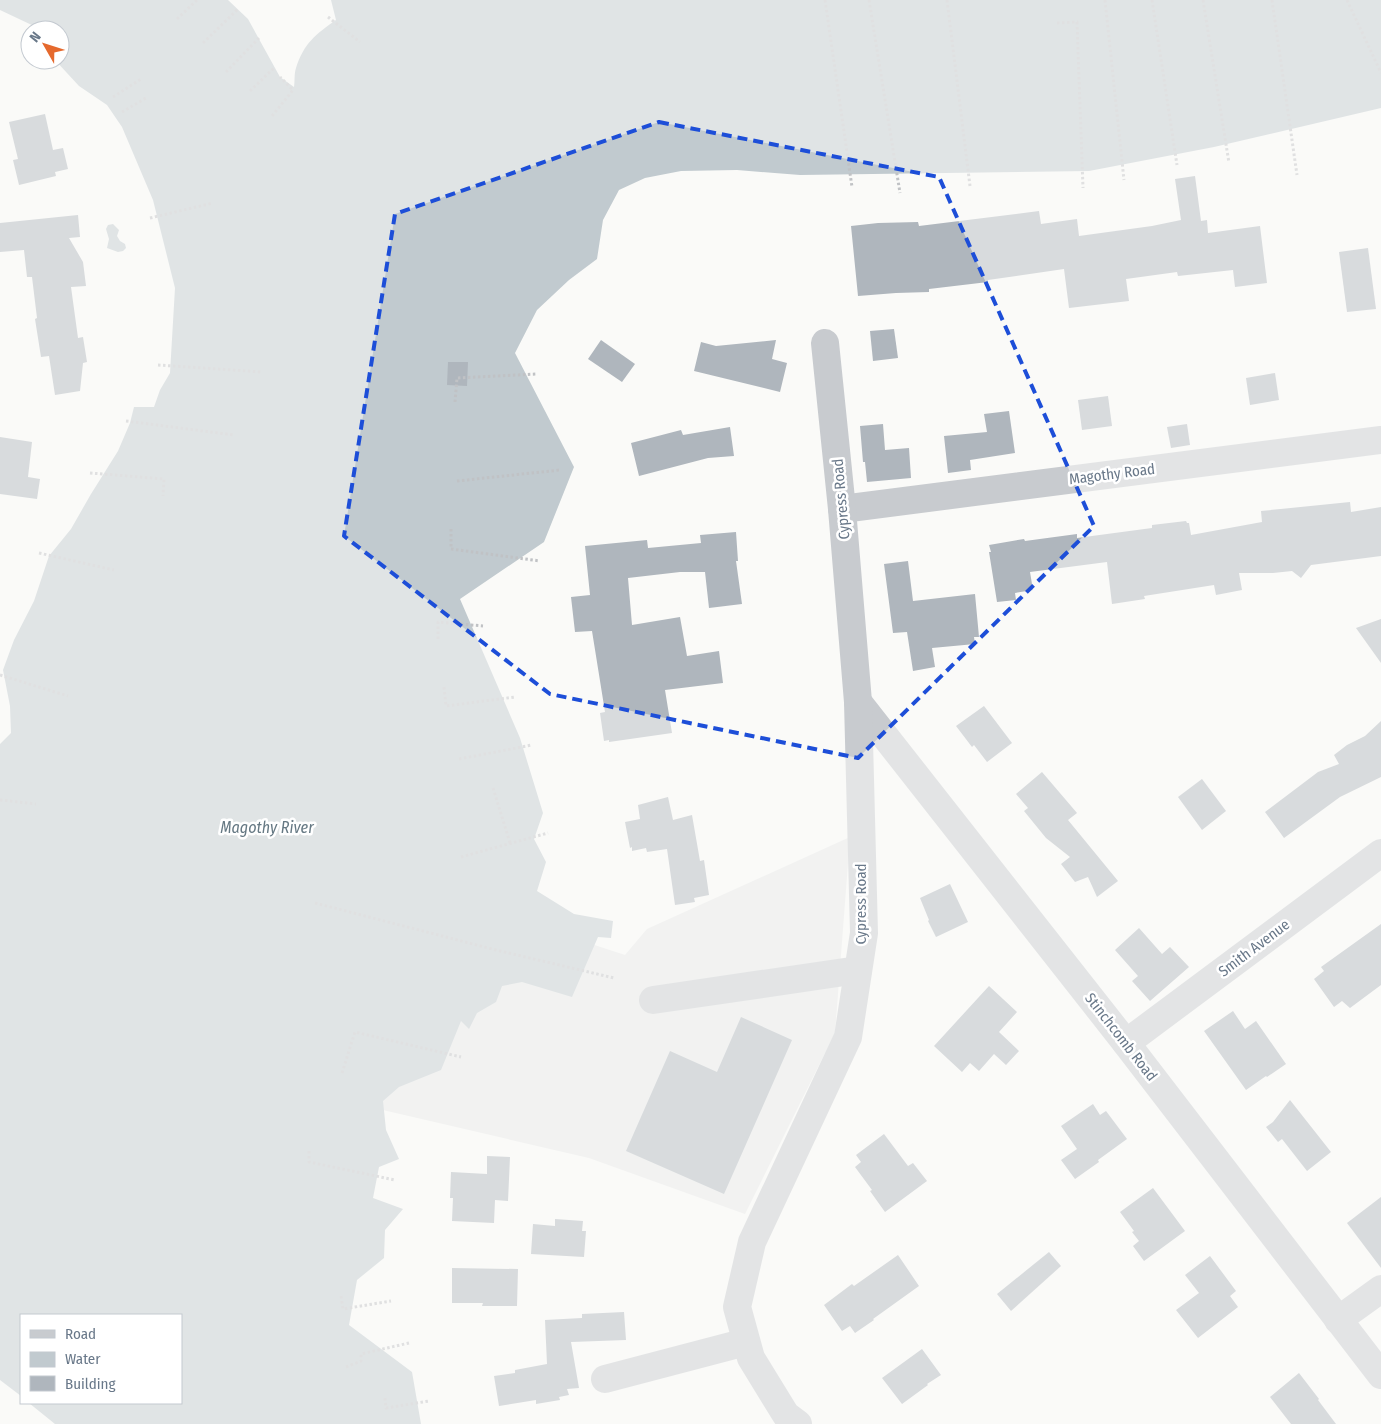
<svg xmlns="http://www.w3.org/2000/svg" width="1381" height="1424" viewBox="0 0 1381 1424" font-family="'Fira Sans Condensed',sans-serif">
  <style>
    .built { fill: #e8e9e9 }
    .water { fill: #c1cacf }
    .building { fill: #afb6bd }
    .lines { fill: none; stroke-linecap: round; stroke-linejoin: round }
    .path { stroke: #c0c2c5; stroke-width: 3; stroke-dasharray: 2.5 2.5; stroke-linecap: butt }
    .minor { stroke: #c8cbcf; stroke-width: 28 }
    .marked { fill: none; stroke: #1d4ed8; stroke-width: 4; stroke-dasharray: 10 6; stroke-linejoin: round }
    .labels { text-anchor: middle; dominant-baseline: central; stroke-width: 5; stroke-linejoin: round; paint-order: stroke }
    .street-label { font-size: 15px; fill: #697889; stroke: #fff }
    .water-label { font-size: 16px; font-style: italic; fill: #657883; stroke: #fff }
  </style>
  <rect width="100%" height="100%" fill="#fafaf8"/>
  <polygon class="built" points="850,837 835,1033 745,1214 589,1158 301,1091 270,839 625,955 647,929"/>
  <g class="water">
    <path d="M0,0H228L248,19L280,77L294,87C295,81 294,74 296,68C304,43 316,34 336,20L331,0H1381V108L1214,147L1089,171L800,175L737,170L681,171L645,178L619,190L603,220L597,259L569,280L537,310L515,353L574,467L544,542L460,599L520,738L543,813L534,839L546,862L537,891L574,914L613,921L611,938L598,937L572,997L522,982L502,986L496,1002L477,1013L469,1029L461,1021L441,1070L399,1087L383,1101L386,1130L399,1159L379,1167L373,1198L403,1209L385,1230L384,1258L357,1280L349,1325L412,1372L421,1424H55L29,1403H181V1315H21V1396L0,1380V744L11,733L10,706L3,670L14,640L34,601L49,556L71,529L91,494L118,451L130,423L134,407H154L160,390L170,373L175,288L153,200L122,127L107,105L79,86L55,60H60V30H36V27L0,10Z"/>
    <polygon points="113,224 119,230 117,236 120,241 125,244 126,248 123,251 118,252 107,248 109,239 106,229 108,225"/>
  </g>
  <g class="building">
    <polygon points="45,114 53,150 63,148 68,169 55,172 56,176 19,185 13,160 18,159 9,122"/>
    <polygon points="1195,176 1201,221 1207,220 1208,233 1260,226 1267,283 1235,287 1233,270 1178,276 1177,272 1126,279 1129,301 1069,308 1064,269 988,280 988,282 929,289 929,292 896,293 858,296 851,226 878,223 918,222 919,226 1039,211 1041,224 1077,219 1079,236 1152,226 1181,220 1175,179"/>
    <polygon points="78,215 80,237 69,238 83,262 86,286 71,287 78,338 83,337 87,362 83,363 80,391 55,395 49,356 41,357 35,319 37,318 32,277 27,277 24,250 0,252 0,223"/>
    <polygon points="1368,248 1376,309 1347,312 1339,252"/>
    <polygon points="894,329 898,358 873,361 870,331"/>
    <polygon points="601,340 635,364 622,382 588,359"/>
    <polygon points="776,340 772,359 787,363 780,392 694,371 701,342 716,346"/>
    <polygon points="448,362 468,362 467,386 447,385"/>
    <polygon points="1275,373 1279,400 1250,405 1246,378"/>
    <polygon points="1108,396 1112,426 1082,430 1078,400"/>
    <polygon points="1009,411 1015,453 970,460 971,470 948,473 944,436 987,432 984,414"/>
    <polygon points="883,424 885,450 909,448 911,478 867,482 865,462 863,462 860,426"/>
    <polygon points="1187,424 1190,445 1171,448 1167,427"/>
    <polygon points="730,427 734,456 708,458 639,476 631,443 681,430 683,435"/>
    <polygon points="0,437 32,442 28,477 40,479 37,499 0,494"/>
    <polygon points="1350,502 1351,512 1381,507 1381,556 1311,565 1301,578 1292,571 1273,573 1239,573 1242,590 1216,595 1214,585 1144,596 1145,599 1112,604 1107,562 1030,572 1033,590 1015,593 1016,600 997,602 989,552 991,552 989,545 1024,539 1025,541 1077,534 1077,538 1152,528 1152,525 1186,521 1187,523 1189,523 1191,535 1262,522 1261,511"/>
    <polygon points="736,532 738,561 736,561 742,604 709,608 705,572 680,572 628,578 632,625 680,617 687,656 719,651 723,683 665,690 672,733 609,742 609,740 604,741 600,713 605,712 592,631 575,632 571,597 590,595 585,546 647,540 648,548 701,543 700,535"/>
    <polygon points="908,561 913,601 975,594 979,637 974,637 975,644 932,648 935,667 913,671 907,632 893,633 884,564"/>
    <polygon points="1381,619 1381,663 1356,628"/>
    <polygon points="984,706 1012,743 987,762 974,745 972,747 956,726"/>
    <polygon points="1381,721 1381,777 1340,797 1284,838 1265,812 1318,772 1339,764 1334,755 1347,745 1365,736"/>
    <polygon points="1042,772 1077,813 1068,820 1118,881 1097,897 1088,877 1075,882 1061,864 1070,857 1046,838 1024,811 1028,808 1016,794"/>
    <polygon points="1202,779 1226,811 1202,830 1178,797"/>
    <polygon points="668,797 673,820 692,815 700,861 704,860 709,895 694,898 695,902 675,905 667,849 647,852 646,848 632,851 632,847 630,848 625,822 640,819 638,805"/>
    <polygon points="950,884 968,922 936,937 928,921 929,920 920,898"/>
    <polygon points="1381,924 1381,985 1350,1008 1342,1001 1334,1007 1314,979 1324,971 1321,967"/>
    <polygon points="1139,928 1162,954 1170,947 1189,967 1150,1001 1132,981 1138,976 1115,950"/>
    <polygon points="989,986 1017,1012 999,1032 1019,1051 1006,1065 994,1054 979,1071 970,1063 962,1072 934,1046"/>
    <polygon points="1233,1011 1245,1029 1256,1021 1286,1064 1267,1077 1266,1076 1246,1090 1204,1031"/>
    <polygon points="741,1017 792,1040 724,1194 626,1151 670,1051 717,1072"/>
    <polygon points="1290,1100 1331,1152 1307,1171 1282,1139 1278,1142 1266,1127 1273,1122"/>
    <polygon points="1093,1104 1100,1115 1106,1111 1127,1139 1098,1160 1099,1162 1075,1179 1061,1160 1077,1149 1061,1126"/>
    <polygon points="884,1134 908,1166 913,1163 927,1181 885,1212 870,1191 872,1190 855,1167 861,1162 856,1155"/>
    <polygon points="487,1156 510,1157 508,1201 495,1200 494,1223 452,1221 453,1198 450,1198 451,1172 487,1174"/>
    <polygon points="1153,1188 1185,1231 1144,1261 1133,1246 1139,1241 1132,1232 1134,1231 1120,1212"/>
    <polygon points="1381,1197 1381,1268 1347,1223"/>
    <polygon points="555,1219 583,1221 582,1231 586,1231 584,1257 531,1254 533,1224 555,1226"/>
    <polygon points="1049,1252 1061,1266 1011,1311 997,1294"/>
    <polygon points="898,1255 919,1286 873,1319 874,1320 855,1333 850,1326 842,1331 824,1305 852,1284 854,1286"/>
    <polygon points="1210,1256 1236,1291 1230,1296 1238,1307 1198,1338 1176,1310 1199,1293 1185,1275"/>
    <polygon points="452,1268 518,1269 517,1306 482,1306 483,1303 452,1303"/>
    <polygon points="624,1312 626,1340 571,1342 579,1388 567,1389 569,1395 559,1397 560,1400 536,1404 536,1400 499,1406 494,1376 515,1373 515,1370 547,1364 545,1320 582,1318 582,1314"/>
    <polygon points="922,1349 941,1375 927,1384 928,1385 902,1404 882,1378"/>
    <polygon points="1299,1373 1319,1399 1318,1400 1336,1424 1291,1424 1270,1397"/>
  </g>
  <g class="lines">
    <g class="path">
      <polyline points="825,0 852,187"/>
      <polyline points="869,0 900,193"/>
      <polyline points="947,0 970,186"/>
      <polyline points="1105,0 1124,180"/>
      <polyline points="1152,0 1177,165"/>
      <polyline points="1203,0 1229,163"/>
      <polyline points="1272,0 1297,175"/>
      <polyline points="1347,0 1381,73"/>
      <polyline points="328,17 360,42"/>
      <polyline points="177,19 197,0"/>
      <polyline points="1057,23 1077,22 1083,188"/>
      <polyline points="203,43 238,9"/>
      <polyline points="226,72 259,38"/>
      <polyline points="250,91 275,67"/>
      <polyline points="113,97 141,79"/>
      <polyline points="122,112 146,98"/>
      <polyline points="272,116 293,90 280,77"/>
      <polyline points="150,218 213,203"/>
      <polyline points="158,365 262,372"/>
      <polyline points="455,402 457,378 537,374"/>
      <polyline points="126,421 234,435"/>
      <polyline points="90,473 164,479 163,496"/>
      <polyline points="457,481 560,470"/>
      <polyline points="451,529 451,549 540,561"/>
      <polyline points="39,553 114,570"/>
      <polyline points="438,639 438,622 483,626"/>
      <polyline points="0,675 68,696"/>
      <polyline points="444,687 446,706 515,697"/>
      <polyline points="459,759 532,745"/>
      <polyline points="493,788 510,843"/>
      <polyline points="0,800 36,804"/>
      <polyline points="461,857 548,833"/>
      <polyline points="315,903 496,950 614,978"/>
      <polyline points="342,1073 355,1032 461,1057"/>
      <polyline points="309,1151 309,1162 395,1180"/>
      <polyline points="341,1296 343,1309 391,1301"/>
      <polyline points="346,1367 361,1361 361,1354 409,1343"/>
      <polyline points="385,1398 386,1408 429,1401"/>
    </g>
    <g class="minor">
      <polyline points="842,509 1381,440"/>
      <polyline points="858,702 1126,1043 1381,1375"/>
      <polyline points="653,1000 858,970"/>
      <polyline points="1126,1043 1381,853"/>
      <polyline points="1338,1320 1381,1289"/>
      <polyline points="605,1379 746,1342"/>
      <polyline points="798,1424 786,1415 751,1358 737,1307 752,1242 848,1037 864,933 858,702 842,509 825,343"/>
    </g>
  </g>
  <path d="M0 0H1381V1424H0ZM659,122L939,177L1094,526L858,758L550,694L344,536L395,214Z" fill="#fafaf8" fill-opacity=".55" fill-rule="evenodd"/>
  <path class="marked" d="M659,122L939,177L1094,526L858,758L550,694L344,536L395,214Z"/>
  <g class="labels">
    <g class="street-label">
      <text transform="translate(1112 474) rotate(-7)">Magothy Road</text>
      <text transform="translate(841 499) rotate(-95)">Cypress Road</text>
      <text transform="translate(861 904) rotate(-90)">Cypress Road</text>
      <text transform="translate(1254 948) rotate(-37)">Smith Avenue</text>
      <text transform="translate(1121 1037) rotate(52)">Stinchcomb Road</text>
    </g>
    <g class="water-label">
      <text x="267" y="827">Magothy River</text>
    </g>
  </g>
  <rect x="20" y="1314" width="162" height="90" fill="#ffffff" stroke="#c3c9d0"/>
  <rect x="30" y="1330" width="25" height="8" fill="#c8cbcf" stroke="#c3c9d0"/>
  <text x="65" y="1339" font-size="15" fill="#697889">Road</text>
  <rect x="30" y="1352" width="25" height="15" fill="#c1cacf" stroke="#c3c9d0"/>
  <text x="65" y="1364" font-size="15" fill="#697889">Water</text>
  <rect x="30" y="1376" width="25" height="15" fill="#afb6bd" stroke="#c3c9d0"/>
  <text x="65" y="1389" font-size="15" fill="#697889">Building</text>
  <g transform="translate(45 45) rotate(309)"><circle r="24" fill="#ffffff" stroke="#c3c9d0"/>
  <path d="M0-4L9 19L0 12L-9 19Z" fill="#e5692d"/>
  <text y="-8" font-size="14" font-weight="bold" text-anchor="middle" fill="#697889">N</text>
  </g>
</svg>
